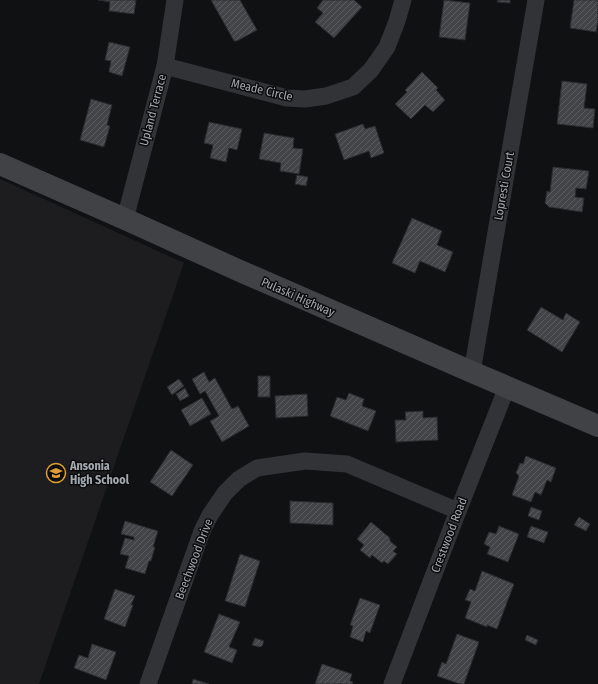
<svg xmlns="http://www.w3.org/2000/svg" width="598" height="684" viewBox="0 0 598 684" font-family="'Fira Sans Condensed',sans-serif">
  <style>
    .built { fill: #1d1d1f }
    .building { fill: url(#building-hatch); stroke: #2b2b2e }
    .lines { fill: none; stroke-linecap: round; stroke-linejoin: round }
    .street { stroke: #323336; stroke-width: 17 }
    .secondary { stroke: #404246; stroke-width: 22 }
    .labels { text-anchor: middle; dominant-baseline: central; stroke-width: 3; stroke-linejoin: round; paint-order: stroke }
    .street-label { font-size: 12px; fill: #a3a8b1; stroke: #0c0c0d }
    .poi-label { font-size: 12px; font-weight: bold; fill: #a3a8b1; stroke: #0c0c0d; text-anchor: start }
  </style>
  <defs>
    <pattern id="building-hatch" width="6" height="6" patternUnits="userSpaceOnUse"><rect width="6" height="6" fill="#424447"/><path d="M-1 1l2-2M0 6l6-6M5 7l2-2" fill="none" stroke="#5a5c5f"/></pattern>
  </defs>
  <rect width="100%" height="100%" fill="#101112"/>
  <polygon class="built" points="0,179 184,263 39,684 0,684"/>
  <g class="building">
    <polygon points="98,0 136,0 134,14 109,11 110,2"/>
    <polygon points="211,0 240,0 257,30 237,41 234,41"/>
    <polygon points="323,0 354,0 362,7 334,38 315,22 323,13 317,8"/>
    <polygon points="444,0 470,3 465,40 439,37"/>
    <polygon points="498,0 510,0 510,3 497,2"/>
    <polygon points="574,0 598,0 598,20 596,32 570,28"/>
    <polygon points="109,42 130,47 122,76 109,72 111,61 105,60"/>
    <polygon points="422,72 438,88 436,90 445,100 433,112 425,105 411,119 395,104 407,92 405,90"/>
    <polygon points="562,81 587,84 584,108 595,109 593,128 557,124"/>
    <polygon points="91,99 112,105 107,125 110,126 104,147 80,140"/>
    <polygon points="209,122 242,129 237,150 229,148 226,162 210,158 213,145 204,143"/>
    <polygon points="363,124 365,129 375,126 384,153 371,158 369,151 344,160 335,134"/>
    <polygon points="264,133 294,138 293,148 303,149 299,174 280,171 281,163 259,159"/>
    <polygon points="553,167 589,171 586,189 576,188 575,197 584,198 582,212 549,207 545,203 547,191 550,192"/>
    <polygon points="297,175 308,177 306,186 295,184"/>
    <polygon points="412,218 442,231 437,245 453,252 445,272 420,261 415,273 392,263"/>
    <polygon points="541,307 563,320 566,313 580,322 562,352 527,330"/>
    <polygon points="204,372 209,382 215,378 232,409 238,406 249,426 222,442 210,421 219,416 205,391 200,394 192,379"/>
    <rect x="258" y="376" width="12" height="21"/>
    <polygon points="179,379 184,386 172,395 167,387"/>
    <polygon points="185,388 189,396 180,401 176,394"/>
    <polygon points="349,393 364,399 362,406 376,411 368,431 330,416 337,397 346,400"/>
    <polygon points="307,394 308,416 276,418 275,396"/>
    <polygon points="202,398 211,414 190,426 181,410"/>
    <polygon points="423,411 423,418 437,417 438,440 396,442 395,420 406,420 405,412"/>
    <polygon points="171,450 193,465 172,496 150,482"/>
    <polygon points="526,456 556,468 551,482 547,480 541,495 535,492 531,502 512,495 519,476 516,473 520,463 523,464"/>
    <polygon points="290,501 333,503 333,525 290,523"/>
    <polygon points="531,507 542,511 539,520 528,516"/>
    <polygon points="579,517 590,524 586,531 574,525"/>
    <polygon points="125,521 158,531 153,547 155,547 151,561 149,561 145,574 125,568 129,556 120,554 125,538 134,540 134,537 121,534"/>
    <polygon points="371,522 390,538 390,541 397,547 393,551 397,554 388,564 384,561 382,563 372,555 370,558 360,550 364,545 357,539"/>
    <polygon points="499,526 519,534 508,562 487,554 490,547 484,544 489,532 496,534"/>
    <polygon points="531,526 548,532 544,543 527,537"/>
    <polygon points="240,554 260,561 245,607 225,601"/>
    <polygon points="482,571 514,584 497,629 487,625 487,627 465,618 471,602 465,600 470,589 475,591"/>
    <polygon points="115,589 135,596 131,605 133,605 125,627 104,619"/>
    <polygon points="360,598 380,605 370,633 366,631 363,642 350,637 353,626 350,625"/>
    <polygon points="219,614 240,622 229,647 237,650 232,663 204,652"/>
    <polygon points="457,634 479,642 464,684 460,684 437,676 442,662 446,664"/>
    <polygon points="527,635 538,640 536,645 525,640"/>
    <polygon points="255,638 264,641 262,646 259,647 252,645"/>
    <polygon points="92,644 116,652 106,680 74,668 79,655 88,658"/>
    <polygon points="322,664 352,674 350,681 353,682 352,684 315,684"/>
    <polygon points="193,679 209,684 192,684"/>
  </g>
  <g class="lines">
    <g class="street">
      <polyline points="165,66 287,98 305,99 326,96 353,87 371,70 387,47 397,21 403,0"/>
      <polyline points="125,219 165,66 175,0"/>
      <polyline points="472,372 536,0"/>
      <polyline points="148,684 202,531 210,515 225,493 239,479 257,468 305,461 347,464 458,511"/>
      <polyline points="392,684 458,511 507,387"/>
    </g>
    <polyline class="secondary" points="0,164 125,219 240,271 472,372 598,426"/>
  </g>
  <defs>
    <g id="school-ring" transform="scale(1)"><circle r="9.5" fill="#0c0c0d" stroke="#e29c38" stroke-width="1.5"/><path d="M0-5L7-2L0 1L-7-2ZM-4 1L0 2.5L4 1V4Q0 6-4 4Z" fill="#e29c38"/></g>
  </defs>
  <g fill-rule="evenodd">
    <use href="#school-ring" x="56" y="473"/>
  </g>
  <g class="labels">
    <g class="street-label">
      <text transform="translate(262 90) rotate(13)">Meade Circle</text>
      <text transform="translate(153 110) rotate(-75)">Upland Terrace</text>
      <text transform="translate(504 186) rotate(-80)">Lopresti Court</text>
      <text transform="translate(298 297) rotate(24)">Pulaski Highway</text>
      <text transform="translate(449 535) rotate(-69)">Crestwood Road</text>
      <text transform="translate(194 559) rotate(-69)">Beechwood Drive</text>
    </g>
    <g class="poi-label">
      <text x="70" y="466">Ansonia<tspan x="70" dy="14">High School</tspan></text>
    </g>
  </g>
</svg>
